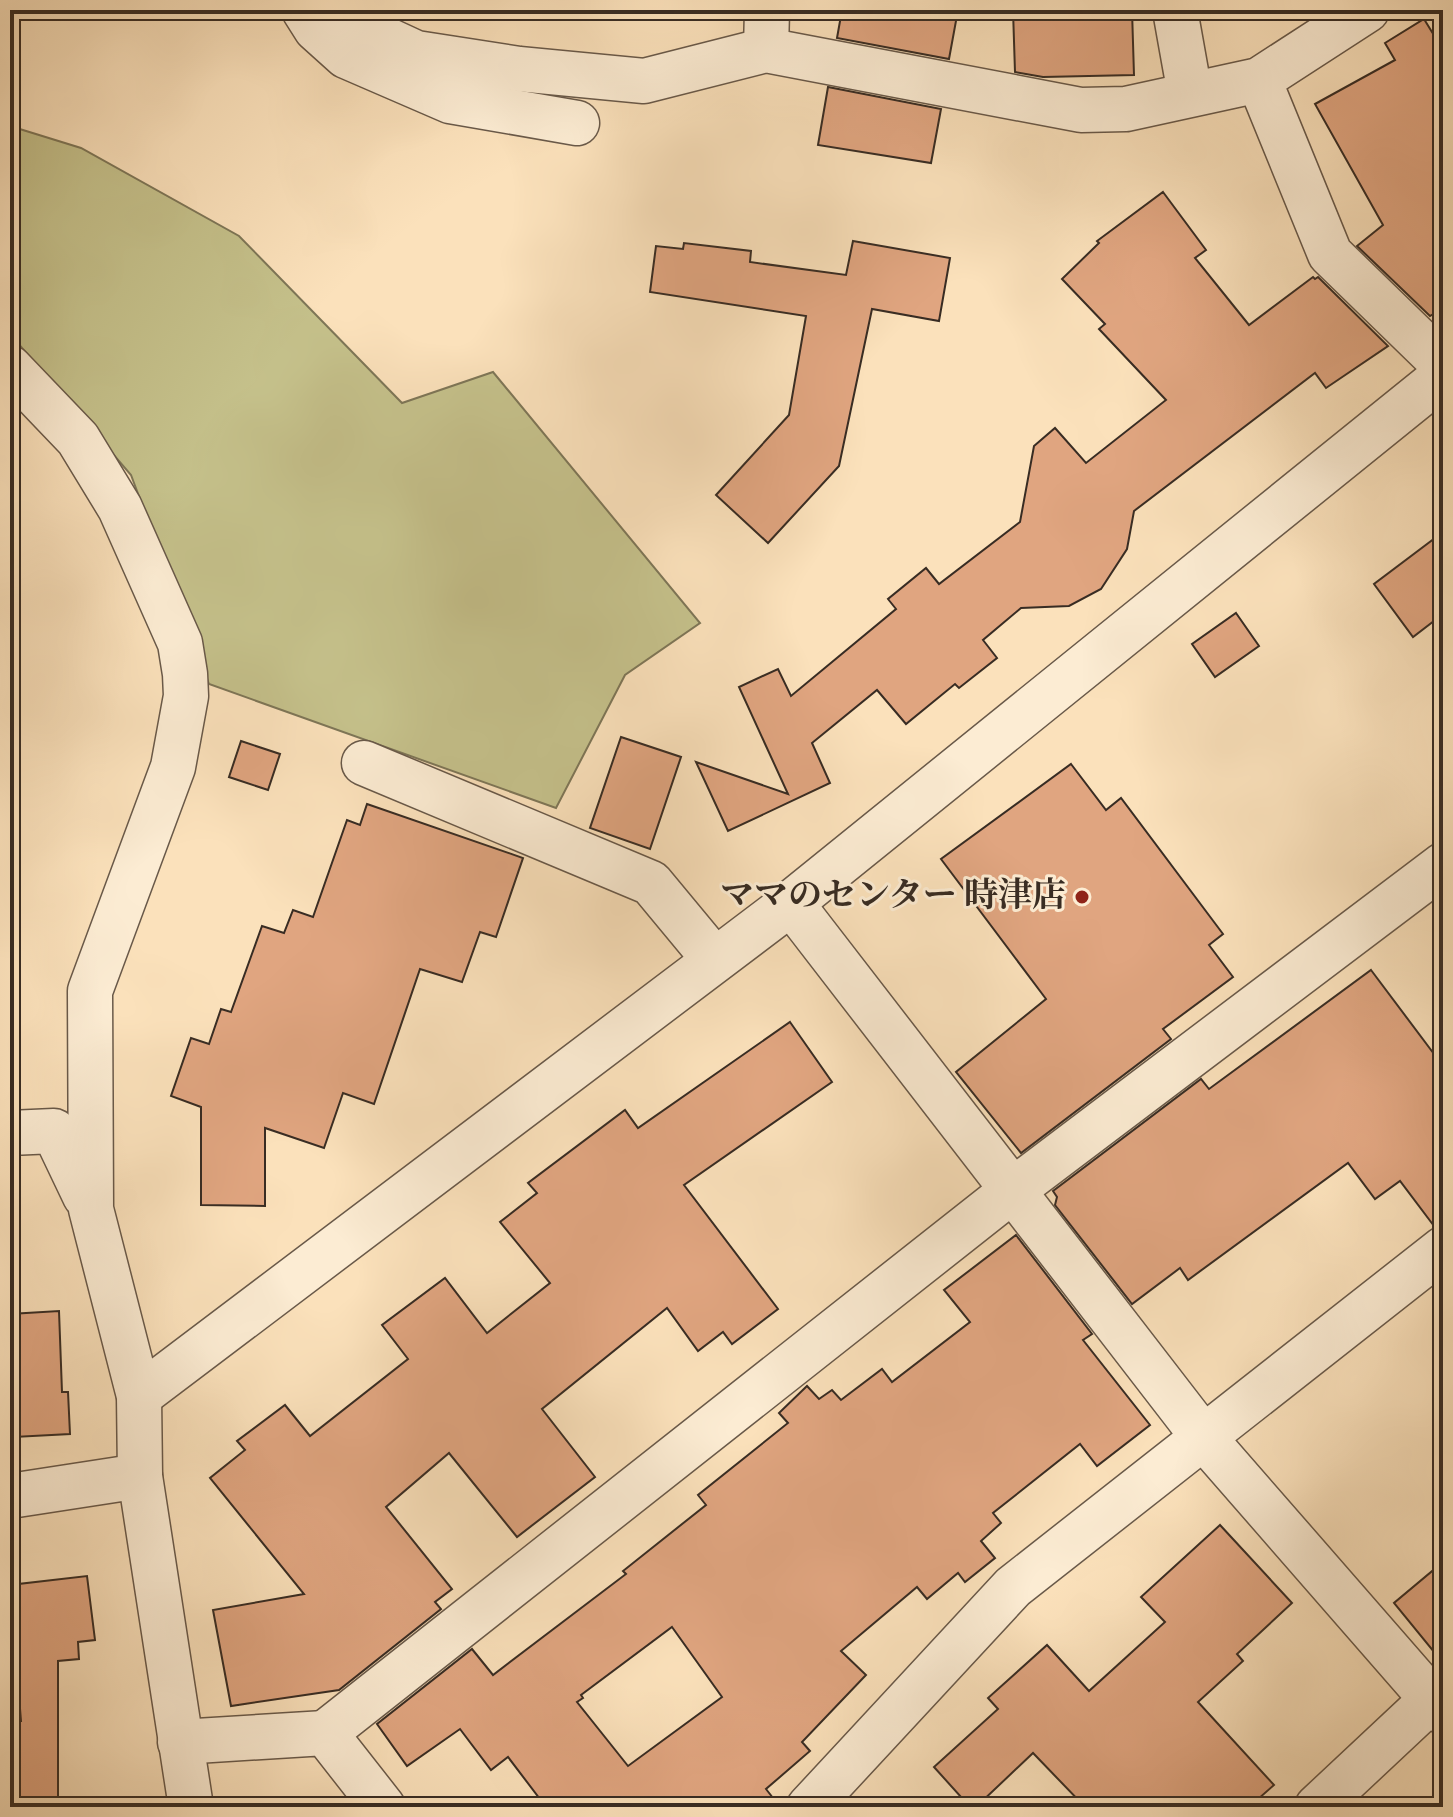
<svg xmlns="http://www.w3.org/2000/svg" width="1453" height="1817" viewBox="0 0 1453 1817" font-family="'Sorts Mill Goudy','Noto Serif JP',serif">
  <style>
    .green { fill: #c5c18b; stroke: #7e7657; stroke-width: 2 }
    .building { fill: #e0a580; stroke: #382c23; stroke-width: 2; fill-rule: evenodd }
    .lines { fill: none; stroke-linecap: round; stroke-linejoin: round }
    .minor-casing { stroke: #695949; stroke-width: 47 }
    .minor { stroke: #fcecd3; stroke-width: 44 }
    .poi-dot { fill: #8f2418; stroke: #fcecd3; stroke-width: 3 }
    .labels { text-anchor: middle; dominant-baseline: central; stroke-width: 6; stroke-linejoin: round; paint-order: stroke }
    .poi-label { font-size: 34px; font-weight: bold; fill: #382c23; stroke: #fcecd3; text-anchor: end }
  </style>
  <rect width="100%" height="100%" fill="#fbe1bb"/>
  <filter id="stains"><feTurbulence type="fractalNoise" baseFrequency=".0025" numOctaves="4"/><feColorMatrix values="0 0 0 0 .2 0 0 0 0 .09 0 0 0 0 .02 0 0 0 .5 -.17"/></filter>
  <radialGradient id="worn" r=".72"><stop offset=".6" stop-color="#630" stop-opacity="0"/><stop offset="1" stop-color="#630" stop-opacity=".3"/></radialGradient>
  <polygon class="green" points="10,126 81,148 239,236 402,403 493,372 700,623 625,675 556,808 209,684 131,475 10,334"/>
  <g class="building">
    <polygon points="842,10 958,10 949,59 837,38"/>
    <polygon points="1013,10 1132,10 1134,75 1043,77 1015,72"/>
    <polygon points="1424,19 1443,50 1443,308 1430,316 1357,246 1383,225 1315,104 1395,60 1385,43"/>
    <polygon points="828,87 941,109 931,163 818,145"/>
    <polygon points="1163,192 1206,250 1195,258 1249,325 1313,277 1315,279 1318,277 1388,346 1326,388 1315,373 1134,511 1127,549 1101,589 1069,606 1021,608 983,640 997,658 959,688 955,684 906,724 877,690 812,743 830,783 728,831 696,762 788,794 739,687 778,669 791,696 896,609 888,599 926,568 939,584 1020,522 1034,446 1055,428 1086,463 1166,400 1099,329 1105,324 1062,279 1099,243 1097,241"/>
    <polygon points="853,241 950,258 939,321 872,309 839,466 768,543 716,495 789,415 806,316 650,292 656,246 683,249 684,243 751,251 750,262 846,275"/>
    <polygon points="1443,532 1443,614 1413,637 1374,584"/>
    <polygon points="1236,613 1259,646 1215,677 1192,644"/>
    <polygon points="621,737 681,757 650,849 590,828"/>
    <polygon points="241,741 280,754 268,790 229,777"/>
    <polygon points="1071,764 1106,810 1121,798 1223,934 1209,945 1233,977 1163,1029 1171,1039 1021,1153 956,1072 1046,999 941,859"/>
    <polygon points="367,804 523,858 496,937 480,932 462,982 420,969 374,1104 343,1093 324,1148 265,1128 265,1206 201,1205 201,1107 171,1096 191,1038 209,1044 221,1009 231,1012 262,926 284,933 293,910 313,917 347,820 360,825"/>
    <polygon points="1371,970 1443,1066 1443,1225 1434,1226 1400,1181 1375,1199 1348,1163 1188,1280 1180,1268 1132,1304 1055,1205 1057,1197 1053,1191 1201,1079 1209,1089"/>
    <polygon points="790,1022 832,1082 684,1185 778,1309 732,1344 723,1332 698,1351 667,1308 542,1409 595,1477 517,1537 449,1453 386,1507 452,1589 435,1602 441,1609 339,1690 231,1706 213,1610 304,1594 210,1478 245,1450 237,1441 285,1405 310,1436 408,1359 382,1325 445,1278 487,1333 550,1283 500,1222 537,1193 528,1183 625,1110 638,1128"/>
    <path d="M1016,1235L1092,1334L1083,1340L1150,1425L1097,1466L1080,1444L993,1513L1001,1523L981,1541L995,1558L965,1582L958,1573L927,1599L917,1587L841,1651L866,1675L802,1742L810,1751L766,1789L780,1807H546L508,1757L491,1770L460,1729L407,1766L377,1724L472,1649L493,1675L626,1574L623,1571L706,1505L698,1495L788,1423L779,1413L807,1386L819,1399L832,1390L841,1400L882,1369L892,1382L970,1322L944,1290ZM672,1627L722,1697L628,1766L577,1702L583,1698L581,1695Z"/>
    <polygon points="59,1311 62,1392 68,1392 70,1434 14,1437 10,1384 10,1314"/>
    <polygon points="1220,1525 1292,1603 1237,1654 1243,1661 1198,1702 1274,1785 1249,1807 1085,1807 1033,1753 976,1807 970,1807 934,1767 998,1709 988,1698 1047,1645 1089,1691 1165,1622 1141,1597"/>
    <polygon points="1443,1562 1443,1663 1394,1603"/>
    <polygon points="87,1576 95,1640 78,1642 79,1659 58,1661 58,1807 10,1807 10,1721 21,1721 10,1585"/>
  </g>
  <g class="lines">
    <g class="minor-casing">
      <g id="minor">
        <polyline points="304,10 316,29 346,56 450,101 577,123"/>
        <polyline points="323,10 416,53 519,69 644,81 766,50 1081,110 1126,109 1259,80 1367,10"/>
        <polyline points="1175,10 1190,94"/>
        <polyline points="766,50 767,10"/>
        <polyline points="1259,80 1330,254 1443,364"/>
        <polyline points="10,368 78,439 120,508 180,643 185,674 186,696 173,767 90,991 91,1209 139,1396 140,1476 191,1807"/>
        <polyline points="364,763 651,883 714,959"/>
        <polyline points="791,903 1204,1438 1443,1712"/>
        <polyline points="10,1133 54,1131 85,1196"/>
        <polyline points="139,1396 791,903 1443,376"/>
        <polyline points="10,1496 140,1476"/>
        <polyline points="325,1733 1013,1190 1443,865"/>
        <polyline points="180,1742 325,1733 383,1807"/>
        <polyline points="809,1807 1013,1587 1443,1249"/>
        <polyline points="1317,1807 1443,1689"/>
      </g>
    </g>
    <use href="#minor" class="minor"/>
  </g>
  <circle class="poi-dot" cx="1082" cy="897" r="8"/>
  <g class="labels">
    <g class="poi-label">
      <text x="1066" y="897">ママのセンター 時津店</text>
    </g>
  </g>
  <rect width="1453" height="1817" fill="none" stroke="#fbe1bb" stroke-width="40"/>
  <rect x="12" y="12" width="1429" height="1793" fill="none" stroke="#382c23" stroke-width="4"/>
  <rect x="20" y="20" width="1413" height="1777" fill="none" stroke="#382c23" stroke-width="2"/>
  <rect width="100%" height="100%" filter="url(#stains)"/>
  <rect width="100%" height="100%" fill="url(#worn)"/>
</svg>
